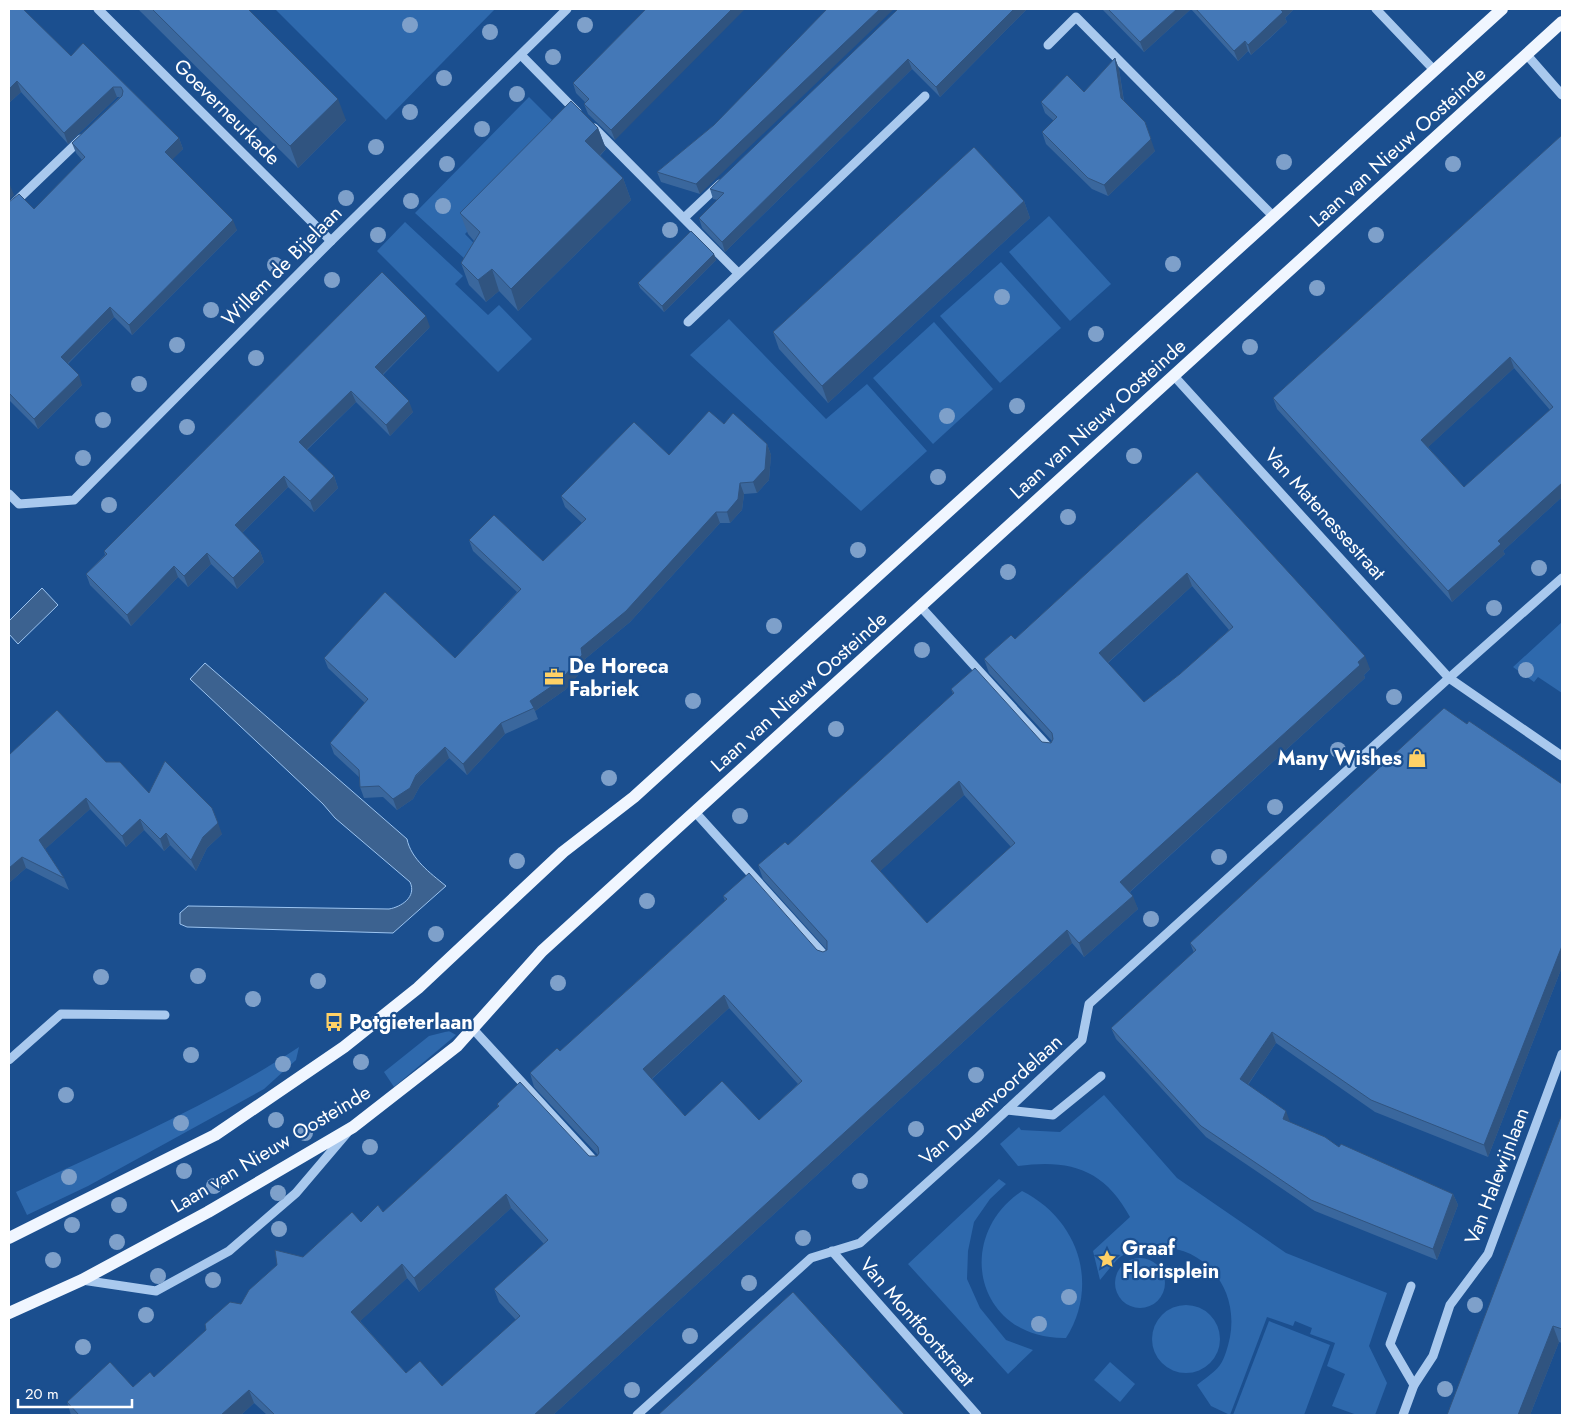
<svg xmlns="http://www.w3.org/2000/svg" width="1571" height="1424" viewBox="0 0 1571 1424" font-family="Jost,sans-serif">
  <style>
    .green { fill: #2e69ad }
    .water { fill: #3c6290; stroke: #9cc4f0 }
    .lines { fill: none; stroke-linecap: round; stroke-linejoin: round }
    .minor { stroke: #a9c9ee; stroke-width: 9 }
    .major { stroke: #f0f6ff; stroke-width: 12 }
    .tree { fill: #7ea0ca }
    .wall { fill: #3a679d; fill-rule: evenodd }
    .shaded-wall { fill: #305480 }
    .building { fill: #4478b7; stroke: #305480; fill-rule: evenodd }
    .labels { text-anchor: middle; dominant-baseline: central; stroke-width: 4.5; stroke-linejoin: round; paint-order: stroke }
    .street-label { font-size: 20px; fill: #fff; stroke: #1b4f8f }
    .poi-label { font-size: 20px; font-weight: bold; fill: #fff; stroke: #1b4f8f; text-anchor: start }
  </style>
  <rect width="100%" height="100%" fill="#1b4f8f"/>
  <g class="green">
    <polygon points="275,9 495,9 386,120"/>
    <polygon points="529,97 565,133 465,234 490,260 479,272 415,213"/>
    <polygon points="1049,216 1111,284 1070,321 1009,252"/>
    <polygon points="405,222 463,276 455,284 488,315 499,305 532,339 498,372 377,251"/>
    <polygon points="1001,262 1061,328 1000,383 940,316"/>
    <polygon points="729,319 826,419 867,384 927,451 861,511 690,355"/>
    <polygon points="934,322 993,389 933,444 873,378"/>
    <polygon points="1562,622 1562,693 1538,677 1534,682 1513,667"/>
    <polygon points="449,1031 456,1035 394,1087 384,1072 429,1036"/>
    <path d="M299,1047L296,1060L264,1089L88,1186L27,1215L16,1192C112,1147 210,1106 299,1047Z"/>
    <path d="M1104,1095L1177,1178L1286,1253L1387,1293L1369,1346L1387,1383L1375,1415H1357L1332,1406L1345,1374L1327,1366L1335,1343L1310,1334L1312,1328L1295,1321L1293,1326L1267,1317L1230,1415L1211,1406L1197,1385C1204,1379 1214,1373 1220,1365C1225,1358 1228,1346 1230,1337C1240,1283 1196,1236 1142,1250C1136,1252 1125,1253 1120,1257C1113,1263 1107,1272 1100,1280L1093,1251L1130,1217C1104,1169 1070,1159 1018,1166L1000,1144L1019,1127L1021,1130L1060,1132Z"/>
    <polygon points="999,1179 1006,1184 990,1199 974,1222 968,1251 967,1279 980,1308 1006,1340 1033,1350 1008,1374 908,1264"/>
    <path d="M1022,1191C1078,1219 1100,1284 1066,1338C977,1340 952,1238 1022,1191Z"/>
    <circle cx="1140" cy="1283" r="25"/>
    <circle cx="1186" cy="1339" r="34"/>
    <polygon points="1269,1321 1330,1345 1304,1415 1233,1415"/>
    <polygon points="1110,1362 1135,1384 1120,1402 1094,1380"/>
  </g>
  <g class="water">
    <polygon points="42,588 58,605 18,644 9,634 9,621"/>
    <path d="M205,663L407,839C411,859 430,873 446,886L393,933L187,927L180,924V913L188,906L389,909C401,907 417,897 410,882L335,818L323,804L190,679Z"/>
  </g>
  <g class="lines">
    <g class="minor">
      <polyline points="98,9 331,241"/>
      <polyline points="1376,9 1435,71"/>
      <polyline points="1048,45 1076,17 1274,217"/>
      <polyline points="521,55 577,112"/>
      <polyline points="1527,55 1562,95"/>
      <polyline points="594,128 738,273"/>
      <polyline points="9,208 81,139"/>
      <polyline points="684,218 720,184"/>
      <polyline points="688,322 925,96"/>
      <polyline points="1174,376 1449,678 1562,756"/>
      <polyline points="9,494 19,504 74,500 331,241 567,9"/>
      <polyline points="920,606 1050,749"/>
      <polyline points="695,812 827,958"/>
      <polyline points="473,1029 598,1165"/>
      <polyline points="9,1060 61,1014 165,1015"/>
      <polyline points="1007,1110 1053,1115 1101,1076"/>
      <polyline points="832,1251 977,1415"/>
      <polyline points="82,1280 156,1291 229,1251 296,1193 347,1133"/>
      <polyline points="1411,1286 1390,1344 1414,1385"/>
      <polyline points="637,1415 811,1258 860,1243 977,1138 1082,1040 1089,1004 1449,678 1562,578"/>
      <polyline points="1403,1415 1414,1385 1433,1356 1450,1305 1488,1254 1562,1054"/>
    </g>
    <g class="major">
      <polyline points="9,1238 215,1135 344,1047 418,988 563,852 634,797 711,727 1502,9"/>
      <polyline points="9,1313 82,1280 208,1212 353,1127 457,1046 542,951 1562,22"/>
    </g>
  </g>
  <g class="tree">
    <circle cx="410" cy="25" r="8"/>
    <circle cx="585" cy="25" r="8"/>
    <circle cx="490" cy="32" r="8"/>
    <circle cx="553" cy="57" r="8"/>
    <circle cx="444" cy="78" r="8"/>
    <circle cx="517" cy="94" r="8"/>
    <circle cx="410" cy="112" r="8"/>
    <circle cx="482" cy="129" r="8"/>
    <circle cx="376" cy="147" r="8"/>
    <circle cx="1284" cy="162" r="8"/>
    <circle cx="447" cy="164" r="8"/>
    <circle cx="1453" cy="164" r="8"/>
    <circle cx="346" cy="198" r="8"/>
    <circle cx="411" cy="201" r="8"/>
    <circle cx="443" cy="206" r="8"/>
    <circle cx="670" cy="230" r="8"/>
    <circle cx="378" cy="235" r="8"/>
    <circle cx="1376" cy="235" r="8"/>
    <circle cx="1173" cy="264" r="8"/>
    <circle cx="275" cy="265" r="8"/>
    <circle cx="332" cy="280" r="8"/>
    <circle cx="1317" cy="288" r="8"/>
    <circle cx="1002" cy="297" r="8"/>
    <circle cx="211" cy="310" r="8"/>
    <circle cx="1096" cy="334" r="8"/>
    <circle cx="177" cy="345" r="8"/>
    <circle cx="1250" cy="347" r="8"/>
    <circle cx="256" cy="358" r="8"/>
    <circle cx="139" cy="384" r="8"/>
    <circle cx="1017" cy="406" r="8"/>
    <circle cx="947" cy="416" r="8"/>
    <circle cx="103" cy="420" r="8"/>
    <circle cx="187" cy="427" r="8"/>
    <circle cx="1134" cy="456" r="8"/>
    <circle cx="83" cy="458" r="8"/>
    <circle cx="938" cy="477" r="8"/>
    <circle cx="109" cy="505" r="8"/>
    <circle cx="1068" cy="517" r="8"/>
    <circle cx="858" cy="550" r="8"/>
    <circle cx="1539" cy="568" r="8"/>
    <circle cx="1008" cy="572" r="8"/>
    <circle cx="1494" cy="608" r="8"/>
    <circle cx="774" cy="626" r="8"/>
    <circle cx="922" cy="650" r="8"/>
    <circle cx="1526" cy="670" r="8"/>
    <circle cx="1394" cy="697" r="8"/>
    <circle cx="693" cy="701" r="8"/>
    <circle cx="836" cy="729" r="8"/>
    <circle cx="1338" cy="750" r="8"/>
    <circle cx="609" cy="778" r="8"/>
    <circle cx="1275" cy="807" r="8"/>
    <circle cx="740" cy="816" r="8"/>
    <circle cx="1219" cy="857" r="8"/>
    <circle cx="517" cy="861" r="8"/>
    <circle cx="647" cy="901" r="8"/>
    <circle cx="1151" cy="919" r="8"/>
    <circle cx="436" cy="934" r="8"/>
    <circle cx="198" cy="976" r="8"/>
    <circle cx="101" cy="977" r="8"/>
    <circle cx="318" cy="981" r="8"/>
    <circle cx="558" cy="983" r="8"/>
    <circle cx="253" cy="999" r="8"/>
    <circle cx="191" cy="1055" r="8"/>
    <circle cx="361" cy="1062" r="8"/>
    <circle cx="283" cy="1064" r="8"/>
    <circle cx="976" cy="1075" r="8"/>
    <circle cx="66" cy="1095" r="8"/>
    <circle cx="276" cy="1120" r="8"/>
    <circle cx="181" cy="1123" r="8"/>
    <circle cx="916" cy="1129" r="8"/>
    <circle cx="305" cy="1133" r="8"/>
    <circle cx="370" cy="1147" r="8"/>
    <circle cx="184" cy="1171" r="8"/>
    <circle cx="69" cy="1177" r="8"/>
    <circle cx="860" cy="1181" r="8"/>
    <circle cx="214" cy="1186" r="8"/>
    <circle cx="278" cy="1193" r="8"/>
    <circle cx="119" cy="1205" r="8"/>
    <circle cx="72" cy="1225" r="8"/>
    <circle cx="279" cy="1229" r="8"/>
    <circle cx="803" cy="1238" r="8"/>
    <circle cx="117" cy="1242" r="8"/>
    <circle cx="53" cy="1260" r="8"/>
    <circle cx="158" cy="1276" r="8"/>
    <circle cx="213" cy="1280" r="8"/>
    <circle cx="749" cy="1283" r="8"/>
    <circle cx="1069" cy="1297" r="8"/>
    <circle cx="1475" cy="1305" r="8"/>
    <circle cx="146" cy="1315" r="8"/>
    <circle cx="1039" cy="1324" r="8"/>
    <circle cx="690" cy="1336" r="8"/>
    <circle cx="83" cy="1347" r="8"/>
    <circle cx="1445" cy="1389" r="8"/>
    <circle cx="632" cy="1390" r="8"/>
  </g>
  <g class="wall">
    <polygon points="9,9 71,56 83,43 179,138 183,149 172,159 237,230 132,335 114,317 68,364 82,385 38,429 9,400 9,202 34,209 82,160 76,153 72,143 120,97 117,97 68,144 21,92 9,103"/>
    <polygon points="138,9 248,9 346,120 298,168"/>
    <polygon points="646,9 615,140 588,114 584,104 585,102 576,93 573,83"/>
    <polygon points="898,9 1027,9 940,97 912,69 725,252 702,228 699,218 718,200 713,199 710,189"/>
    <polygon points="1102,9 1293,9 1293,10 1285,18 1287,22 1269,39 1251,55 1248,51 1238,61 1191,9 1144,52"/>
    <polygon points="1115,58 1119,69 1124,101 1155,151 1108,196 1092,189 1046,144 1042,132 1054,121 1045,113 1041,102 1084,92"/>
    <polygon points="714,125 700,194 661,182 657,172"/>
    <polygon points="598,128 606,149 600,156 623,178 631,200 518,311 499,291 486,302 469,285 461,263 474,241 468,234 460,213"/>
    <path d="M1562,135V497L1503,551L1505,554L1452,602L1277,409L1273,398ZM1514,368L1550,410L1464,487L1428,447Z"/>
    <polygon points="1024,201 1030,218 828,403 779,349 773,332"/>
    <polygon points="714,254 716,260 664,312 640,288 638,283"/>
    <polygon points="430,327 383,375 413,412 390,436 356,402 307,450 334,476 338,488 314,512 288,487 242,533 260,551 264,562 237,589 211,564 188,587 178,577 131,626 90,585 86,574 105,555 104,551"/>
    <polygon points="724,424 767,444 771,455 769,480 757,493 744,494 742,510 730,523 720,523 630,622 585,659 586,666 565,690 535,711 538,719 505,734 467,775 449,758 420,786 413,799 397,810 383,797 364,798 360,787 360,778 334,754 330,743 365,703 328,668 324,658 455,658 517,592 473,551 469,540 543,561 582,523 565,507 561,496 669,455"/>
    <path d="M1197,472L1370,669L1364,675L1365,678L1130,892L1138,909L1084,957L1072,943L553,1415H267L254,1403L241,1415H71L67,1402L133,1387L154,1377L241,1304L303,1257L361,1222L383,1212L498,1107L497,1104L589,1156H597L598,1155L534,1087L530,1073L560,1051L725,901L723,896L817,950L823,952L827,950L763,879L758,865L788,845L870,770L953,694L951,689L1042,742L1051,743L1052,741L989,673L984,659L1015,639ZM1192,586L1229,630L1180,674L1144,702L1108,663ZM964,795L1011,847L927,923L880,871ZM729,1008L798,1084L759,1120L685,1116L652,1079ZM511,1208L544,1244L494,1289L499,1302L516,1320L442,1386L406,1373L360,1321L407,1278L419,1292Z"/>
    <polygon points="1467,724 1562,784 1562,967 1488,1157 1375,1112 1276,1043 1248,1085 1290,1122 1339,1147 1453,1194 1458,1205 1437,1260 1315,1211 1206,1137 1116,1039 1111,1028 1194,953 1190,943"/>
    <polygon points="9,755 106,762 149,793 222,834 207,848 196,871 170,845 164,851 144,830 126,847 90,809 45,849 64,878 69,890 26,868 9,883"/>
    <polygon points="1562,1114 1562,1343 1559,1342 1530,1415"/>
  </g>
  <g class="shaded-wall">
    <polygon points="732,9 745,9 615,140 611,130"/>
    <polygon points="880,9 894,9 700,194 696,184"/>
    <polygon points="1014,9 1027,9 940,97 936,87"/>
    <polygon points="1177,9 1191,9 1144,52 1140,42"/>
    <polygon points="1280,9 1293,9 1293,10 1285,18 1287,22 1251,55 1248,45"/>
    <polygon points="1245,41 1248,51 1238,61 1234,51"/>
    <polygon points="1115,58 1119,69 1125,110 1121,98"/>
    <polygon points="908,59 912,69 725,252 722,242"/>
    <polygon points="17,81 21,92 9,103 9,89"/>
    <polygon points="113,87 117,97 68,144 64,133"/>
    <polygon points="338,99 346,120 298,168 290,146"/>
    <polygon points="1145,122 1155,151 1108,196 1104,185"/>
    <polygon points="598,128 606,149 593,162 585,141"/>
    <polygon points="179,138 183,149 169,163 165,152"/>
    <polygon points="623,178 631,200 518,311 511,289"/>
    <polygon points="10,185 14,195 9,200 9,186"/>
    <polygon points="1024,201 1030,218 828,403 822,386"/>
    <polygon points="233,220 237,230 132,335 129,325"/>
    <polygon points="714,254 716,260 664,312 662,306"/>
    <polygon points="492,269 499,291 486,302 478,280"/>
    <polygon points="110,307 114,317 64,367 61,357"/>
    <polygon points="426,316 430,327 379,378 375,367"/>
    <polygon points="1510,357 1514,368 1425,450 1421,440"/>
    <polygon points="79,375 82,385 38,429 34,419"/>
    <polygon points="351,391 356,402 303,453 299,442"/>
    <polygon points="409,401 413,412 390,436 386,425"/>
    <polygon points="767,444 771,455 769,480 757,493 753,482"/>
    <polygon points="284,476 288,487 239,536 235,525"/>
    <polygon points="334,476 338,488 314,512 310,501"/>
    <polygon points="740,483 744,494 742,510 730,523 727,512"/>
    <polygon points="1562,483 1562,497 1503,551 1505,554 1452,602 1448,591 1498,541"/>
    <polygon points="716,512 720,523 630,622 585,659 586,666 565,690 535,711 530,701 581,648"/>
    <polygon points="260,551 264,562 237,589 233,578"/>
    <polygon points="207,553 211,564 188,587 184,576"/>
    <polygon points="174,566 178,577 131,626 127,615"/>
    <polygon points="1187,573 1192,586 1104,666 1099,653"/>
    <polygon points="1365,656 1370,669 1364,675 1365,678 1125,896 1120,882"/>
    <polygon points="501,723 505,734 467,775 463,764"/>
    <polygon points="445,747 449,758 420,786 413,799 397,810 393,799"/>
    <polygon points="959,781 964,795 876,875 871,861"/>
    <polygon points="86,798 90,809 43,851 39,840"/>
    <polygon points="140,819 144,830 126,847 122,836"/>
    <polygon points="218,823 222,834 207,848 196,871 191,860 203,837"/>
    <polygon points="166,833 170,845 164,851 160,839"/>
    <polygon points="22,857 26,868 9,883 9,868"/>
    <polygon points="1133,896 1138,909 1084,957 1079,943"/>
    <polygon points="1067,930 1072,943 553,1415 534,1415"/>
    <polygon points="1562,946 1562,967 1488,1157 1484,1145"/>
    <polygon points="724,995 729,1008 648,1082 643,1069"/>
    <polygon points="1272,1032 1276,1043 1244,1090 1240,1079"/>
    <polygon points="1286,1111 1290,1122 1283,1119"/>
    <polygon points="506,1194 511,1208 419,1292 414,1278"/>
    <polygon points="1453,1194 1458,1205 1437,1260 1433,1249"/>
    <polygon points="402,1264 407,1278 356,1325 351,1312"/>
    <polygon points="1553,1326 1559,1342 1530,1415 1518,1415"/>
    <polygon points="249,1390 254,1403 241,1415 221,1415"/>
  </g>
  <g class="building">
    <polygon points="9,9 23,9 71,56 83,43 179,138 165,152 233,220 129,325 110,307 61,357 79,375 34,419 9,393 9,202 19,194 34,209 85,157 72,143 122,96 123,91 121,87 113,87 64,133 17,81 9,89"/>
    <polygon points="152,9 248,9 338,99 290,146"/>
    <polygon points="646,9 732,9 611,130 584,104 589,99 573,83"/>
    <polygon points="827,9 880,9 696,184 657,172 714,125"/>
    <polygon points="898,9 1014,9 936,87 908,59 722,242 699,218 724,193 710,189"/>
    <polygon points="1108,9 1177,9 1140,42"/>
    <polygon points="1196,9 1280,9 1283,12 1248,45 1245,41 1234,51"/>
    <polygon points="1115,58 1121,98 1145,122 1151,139 1104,185 1088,178 1042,132 1057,117 1041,102 1067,75 1084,92"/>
    <polygon points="571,101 598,128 585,141 623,178 511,289 492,269 478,280 461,263 480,232 460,213"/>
    <path d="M1562,135V483L1498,541L1501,544L1448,591L1273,398ZM1510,357L1553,407L1464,487L1421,440Z"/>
    <polygon points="974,147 1024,201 822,386 773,332"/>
    <polygon points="691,231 714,254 662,306 638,283"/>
    <polygon points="382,272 426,316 375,367 409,401 386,425 351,391 299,442 334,476 310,501 284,476 235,525 260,551 233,578 207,553 184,576 174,566 127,615 86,574 107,554 104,551 131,524"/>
    <polygon points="709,411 724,424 733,413 767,444 765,469 753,482 740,483 738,499 727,512 716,512 626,611 581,648 582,655 561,680 530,701 534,708 501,723 463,764 445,747 416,775 410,788 393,799 379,786 360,787 359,770 330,743 368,699 324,658 385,592 455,658 521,589 469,540 494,515 543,561 586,519 561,496 634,422 669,455"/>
    <path d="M1197,472L1365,656L1358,662L1360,665L1120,882L1133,896L1079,943L1067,930L534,1415H275L249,1390L221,1415H79L67,1402L110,1362L133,1387L150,1372L154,1377L206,1330L205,1324L230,1302L241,1304L249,1290L277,1265L275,1250L303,1257L352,1212L361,1222L378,1205L383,1212L499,1106L497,1104L520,1082L589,1156H597L599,1153L598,1147L530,1073L557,1048L560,1051L643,976L727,899L723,896L749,873L817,950L823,952L827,950V941L758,865L785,842L788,845L870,770L954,693L951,689L975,668L1042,742L1051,743L1053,739L1052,733L984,659L1011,635L1015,639ZM1187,573L1233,627L1180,674L1144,702L1099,653ZM959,781L1015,843L927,923L871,861ZM724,995L802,1081L759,1120L722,1081L685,1116L643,1069ZM506,1194L548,1240L494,1289L520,1316L442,1386L420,1361L406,1373L351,1312L402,1264L414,1278Z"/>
    <polygon points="1444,708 1467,724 1469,721 1562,784 1562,946 1484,1145 1371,1100 1272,1032 1240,1079 1286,1111 1283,1119 1325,1137 1339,1147 1341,1144 1453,1194 1433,1249 1311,1200 1201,1126 1111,1028 1196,950 1190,943"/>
    <polygon points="57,710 106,762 120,762 149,793 165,761 212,808 218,823 203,837 191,860 166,833 160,839 140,819 122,836 86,798 39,840 64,878 22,857 9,868 9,755"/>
    <polygon points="1562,1114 1562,1329 1553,1326 1518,1415 1447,1415"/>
    <polygon points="793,1292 905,1415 658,1415"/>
  </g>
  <defs>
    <g id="office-bare" transform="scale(1.5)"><path d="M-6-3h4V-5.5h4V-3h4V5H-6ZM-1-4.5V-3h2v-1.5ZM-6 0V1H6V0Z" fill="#ffd166" stroke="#1b4f8f" stroke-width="2.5" paint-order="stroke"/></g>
    <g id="shop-bare" transform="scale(1.5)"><path d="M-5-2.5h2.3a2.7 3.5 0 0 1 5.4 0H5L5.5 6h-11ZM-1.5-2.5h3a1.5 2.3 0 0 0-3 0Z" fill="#ffd166" stroke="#1b4f8f" stroke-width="2.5" paint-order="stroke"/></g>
    <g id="bus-bare" transform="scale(1.5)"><path d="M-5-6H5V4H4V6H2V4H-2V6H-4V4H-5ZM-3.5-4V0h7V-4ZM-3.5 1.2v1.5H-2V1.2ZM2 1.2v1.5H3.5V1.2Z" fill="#ffd166" stroke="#1b4f8f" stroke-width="2.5" paint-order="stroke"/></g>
    <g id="sight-bare" transform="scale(1.5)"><path d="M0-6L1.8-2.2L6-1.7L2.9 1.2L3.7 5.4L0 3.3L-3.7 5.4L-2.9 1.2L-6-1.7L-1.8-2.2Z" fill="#ffd166" stroke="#1b4f8f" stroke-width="2.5" paint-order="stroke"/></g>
  </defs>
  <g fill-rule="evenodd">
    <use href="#office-bare" x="554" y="677"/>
    <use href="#shop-bare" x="1417" y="758"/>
    <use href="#bus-bare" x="334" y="1022"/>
    <use href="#sight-bare" x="1107" y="1259"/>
  </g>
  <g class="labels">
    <g class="street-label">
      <text transform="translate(227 112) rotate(45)">Goeverneurkade</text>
      <text transform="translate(1398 147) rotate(-42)">Laan van Nieuw Oosteinde</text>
      <text transform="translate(282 266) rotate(-45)">Willem de Bijelaan</text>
      <text transform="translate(1098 419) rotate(-42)">Laan van Nieuw Oosteinde</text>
      <text transform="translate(1325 514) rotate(48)">Van Matenessestraat</text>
      <text transform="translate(799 692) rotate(-42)">Laan van Nieuw Oosteinde</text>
      <text transform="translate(991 1100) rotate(-42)">Van Duvenvoordelaan</text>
      <text transform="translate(271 1149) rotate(-31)">Laan van Nieuw Oosteinde</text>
      <text transform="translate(1497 1176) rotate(-69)">Van Halewijnlaan</text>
      <text transform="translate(917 1322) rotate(49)">Van Montfoortstraat</text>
    </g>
    <g class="poi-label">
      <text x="569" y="666">De Horeca<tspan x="569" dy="23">Fabriek</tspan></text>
      <text x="1402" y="758" text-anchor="end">Many Wishes</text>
      <text x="349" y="1022">Potgieterlaan</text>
      <text x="1122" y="1248">Graaf<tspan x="1122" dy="23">Florisplein</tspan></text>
    </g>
  </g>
  <rect width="1571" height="1424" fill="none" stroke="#ffffff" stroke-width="20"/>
  <path d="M18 1399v8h114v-8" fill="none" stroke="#ffffff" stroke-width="2.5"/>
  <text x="25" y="1399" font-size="15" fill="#ffffff" stroke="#1b4f8f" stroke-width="4" paint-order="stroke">20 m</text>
</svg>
